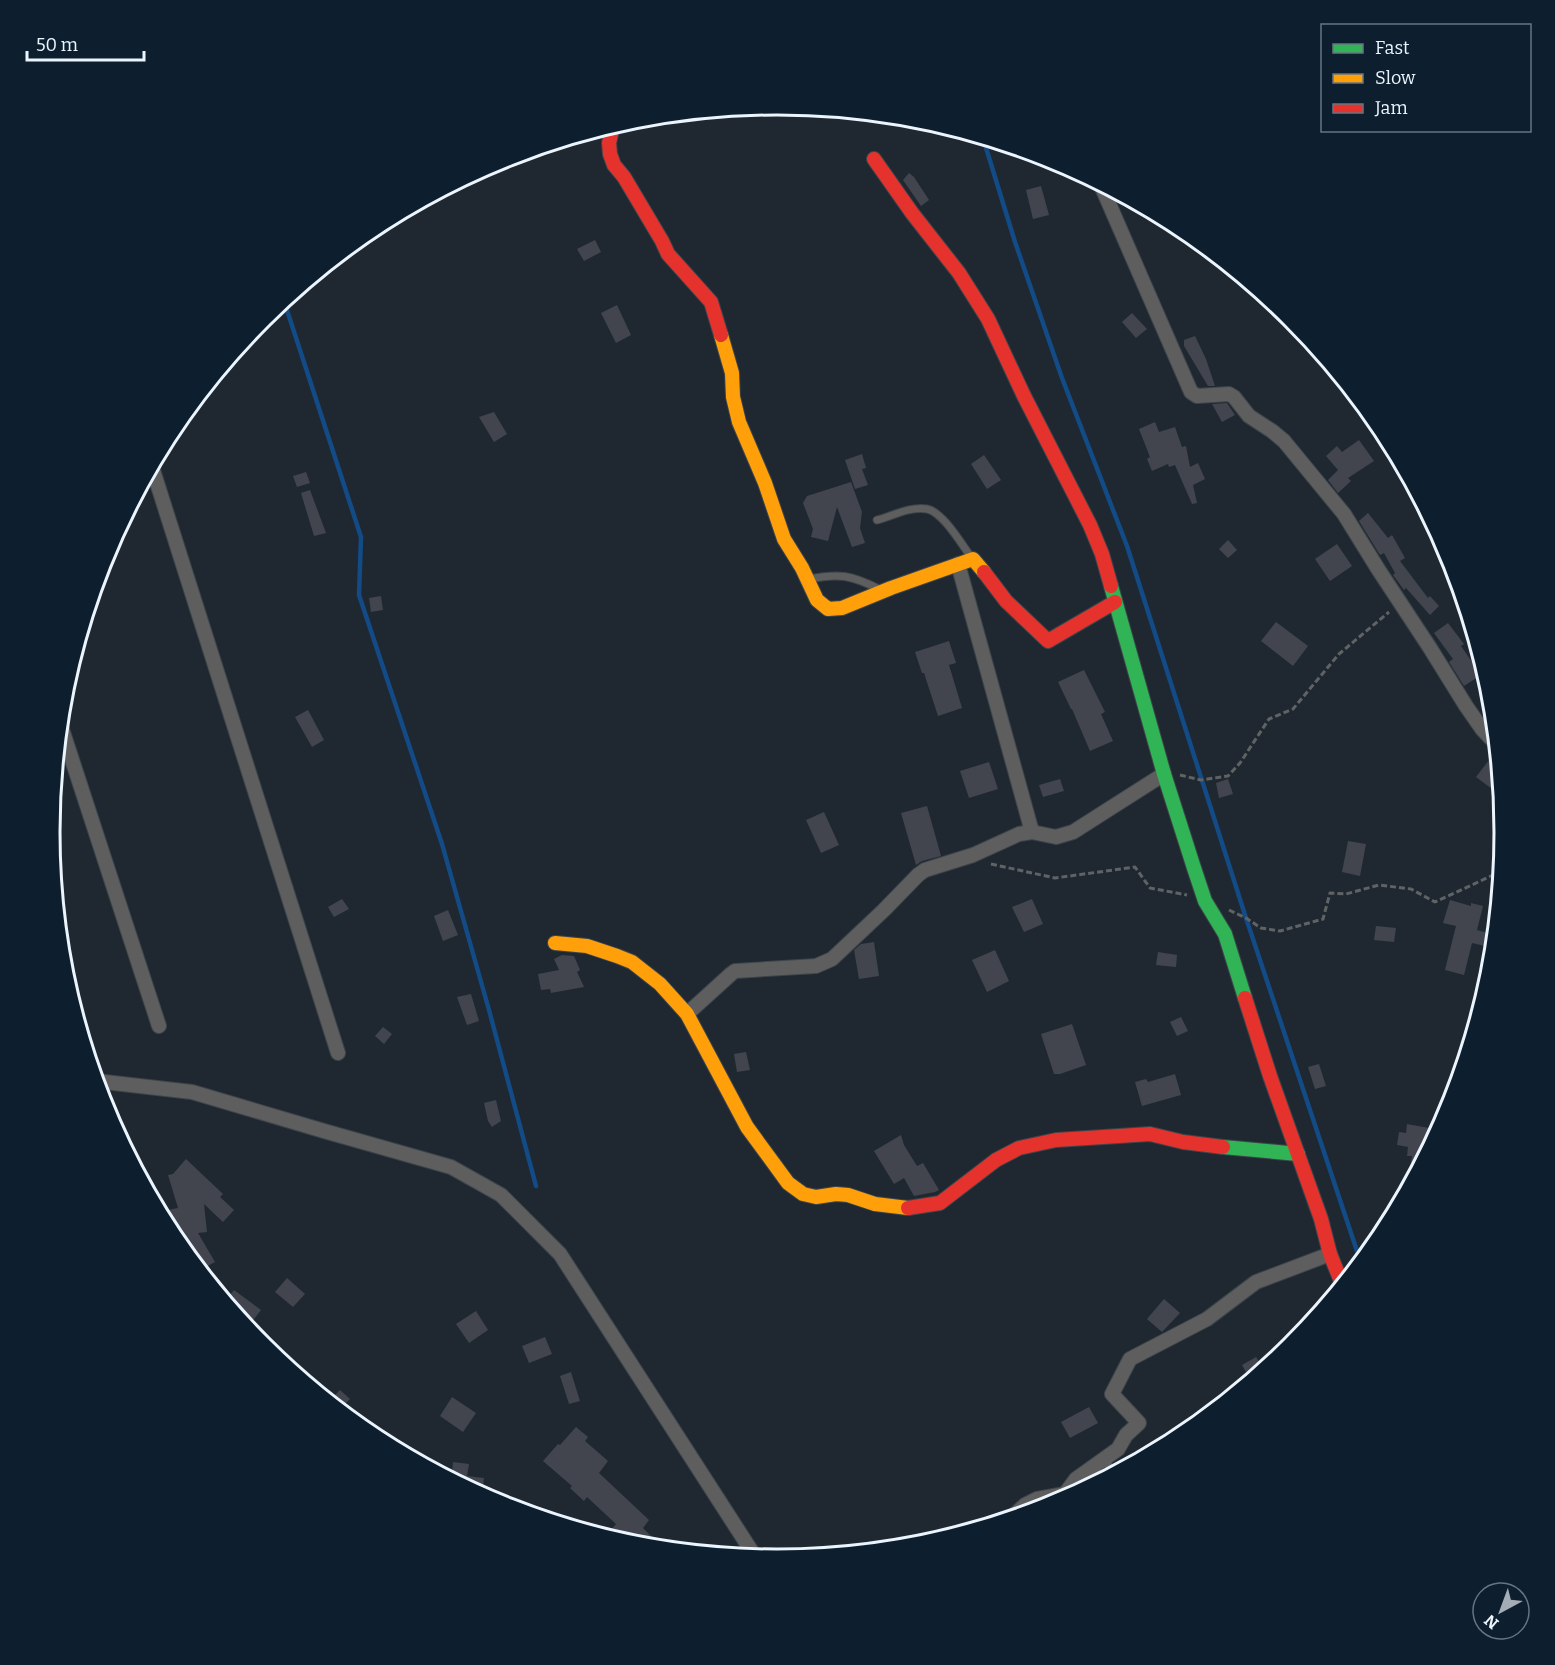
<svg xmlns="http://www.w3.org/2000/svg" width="1555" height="1665" viewBox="0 0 1555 1665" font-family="Bitter,serif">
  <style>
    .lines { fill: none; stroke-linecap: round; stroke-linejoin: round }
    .stream { stroke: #124b86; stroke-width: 4.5 }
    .building { fill: #42454d }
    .lane-casing { stroke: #3d454b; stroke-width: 9 }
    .street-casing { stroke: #3d454b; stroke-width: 16 }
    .fast-casing { stroke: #3d454b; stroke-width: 16 }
    .slow-casing { stroke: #3d454b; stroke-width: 16 }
    .jam-casing { stroke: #3d454b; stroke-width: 16 }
    .path { stroke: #606365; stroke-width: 3; stroke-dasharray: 6 3; stroke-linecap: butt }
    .lane { stroke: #5e5e5f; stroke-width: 7 }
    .street { stroke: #5e5e5f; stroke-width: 14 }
    .fast { stroke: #30b455; stroke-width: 14 }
    .slow { stroke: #ff9f0a; stroke-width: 14 }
    .jam { stroke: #e5322d; stroke-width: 14 }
    .rim { fill: none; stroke: #ecf5fe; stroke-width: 3 }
  </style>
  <rect width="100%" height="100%" fill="#1f2830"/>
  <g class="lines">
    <g class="stream">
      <polyline points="983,138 1015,242 1062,378 1127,546 1246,918 1361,1263"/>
      <polyline points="284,301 361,537 359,595 442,844 489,1010 536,1186"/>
    </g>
  </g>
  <g class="building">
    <polygon points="909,173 914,177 929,200 921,206 903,180"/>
    <polygon points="1041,186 1049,215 1033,219 1026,190"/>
    <polygon points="595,240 601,252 584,261 577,249"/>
    <polygon points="617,305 631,335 616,343 601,313"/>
    <polygon points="1132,313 1147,329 1136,338 1122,322"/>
    <polygon points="1195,336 1206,359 1215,386 1208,386 1184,346 1184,340"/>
    <polygon points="1227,403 1235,415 1222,422 1212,404"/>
    <polygon points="494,412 507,434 494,442 479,417"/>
    <polygon points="1155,422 1159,432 1175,427 1182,447 1186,446 1190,467 1198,463 1205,479 1193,485 1197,503 1192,504 1175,465 1169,467 1168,464 1152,471 1147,459 1150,457 1139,429"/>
    <polygon points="1359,440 1374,461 1348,478 1351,481 1338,493 1328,480 1338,470 1326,456 1337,446 1342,452"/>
    <polygon points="862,454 866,468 862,469 868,485 855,489 845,460"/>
    <polygon points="984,455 1001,480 987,489 971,464"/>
    <polygon points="306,472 310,483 297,487 293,476"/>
    <polygon points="851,482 862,512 860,528 865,543 852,547 837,507 828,541 811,537 813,529 803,503 807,496"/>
    <polygon points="310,490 326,533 314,536 301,493"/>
    <polygon points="1368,513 1388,538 1392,535 1405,558 1400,561 1428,598 1430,596 1439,606 1430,615 1406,588 1404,590 1393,575 1395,573 1384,553 1380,555 1359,521"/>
    <polygon points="1228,540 1237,550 1228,558 1219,549"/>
    <polygon points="1337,544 1352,566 1330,581 1315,559"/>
    <polygon points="381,596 383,610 371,612 369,598"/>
    <polygon points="1276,622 1308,646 1293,666 1261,641"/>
    <polygon points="1448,623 1464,644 1461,646 1481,675 1464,686 1449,662 1453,659 1434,633"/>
    <polygon points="949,641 956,663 949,665 962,708 938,716 924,673 922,673 915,652"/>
    <polygon points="1084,670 1105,712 1101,714 1113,741 1090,751 1072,709 1071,709 1058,682"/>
    <polygon points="308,710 324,740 312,747 295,717"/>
    <polygon points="1489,760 1499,768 1500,779 1492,789 1476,777"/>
    <polygon points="989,762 998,789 969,798 960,771"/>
    <polygon points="1060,779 1064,791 1043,797 1039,785"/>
    <polygon points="1228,779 1233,794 1219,798 1216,783"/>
    <polygon points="927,806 941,856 922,861 916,865 901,813"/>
    <polygon points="824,812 839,845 821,853 806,820"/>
    <polygon points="1348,841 1366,844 1360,876 1342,872"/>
    <polygon points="342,899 349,909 334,917 328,907"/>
    <polygon points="1032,899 1043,924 1024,932 1012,907"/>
    <polygon points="1450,900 1471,906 1471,903 1483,906 1477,930 1495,935 1494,948 1472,943 1464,975 1445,970 1456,926 1443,923"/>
    <polygon points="448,910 458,935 443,941 434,916"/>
    <polygon points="1376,926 1396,928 1394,942 1374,940"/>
    <polygon points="874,942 879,976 859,979 854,950 861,944"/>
    <polygon points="995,950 1009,981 987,992 972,960"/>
    <polygon points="1158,952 1177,955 1176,967 1156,965"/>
    <polygon points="562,955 574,956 580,970 577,972 584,987 551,993 550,989 541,990 538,974 559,970 554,959"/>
    <polygon points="471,994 479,1021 467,1025 457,997"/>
    <polygon points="1181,1017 1188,1031 1177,1036 1170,1022"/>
    <polygon points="1072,1024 1086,1065 1060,1074 1054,1074 1041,1034"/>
    <polygon points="383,1027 392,1034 384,1044 375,1036"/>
    <polygon points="746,1052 750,1070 737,1072 734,1054"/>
    <polygon points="1319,1064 1326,1086 1315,1089 1308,1067"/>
    <polygon points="1175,1074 1181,1095 1142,1106 1135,1082 1146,1079 1148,1082"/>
    <polygon points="496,1100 501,1121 492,1127 488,1121 484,1103"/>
    <polygon points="1407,1124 1440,1130 1409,1188 1407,1188 1412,1156 1407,1156 1408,1147 1397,1145 1399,1132 1406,1133"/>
    <polygon points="901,1135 904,1145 917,1166 923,1163 939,1190 935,1192 914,1196 904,1178 894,1184 874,1151"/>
    <polygon points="186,1159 223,1194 220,1197 234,1210 223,1222 204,1204 207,1232 198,1233 215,1262 200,1270 172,1237 159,1212 178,1208 168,1175 173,1174"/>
    <polygon points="287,1278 305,1294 293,1307 275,1292"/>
    <polygon points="234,1290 261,1310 247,1328 225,1301"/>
    <polygon points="1164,1299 1180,1313 1162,1332 1147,1319"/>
    <polygon points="476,1311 488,1330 469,1343 456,1324"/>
    <polygon points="545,1337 552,1354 529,1363 522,1346"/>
    <polygon points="1256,1357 1264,1370 1251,1381 1242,1365"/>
    <polygon points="571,1372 580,1401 569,1404 560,1376"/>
    <polygon points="340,1390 350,1399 339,1410 329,1401"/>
    <polygon points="452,1397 476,1413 463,1432 440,1416"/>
    <polygon points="1089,1407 1098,1423 1070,1438 1061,1422"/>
    <polygon points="576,1427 588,1437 585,1441 608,1461 599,1473 649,1520 643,1528 655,1540 647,1548 635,1546 605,1537 616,1524 587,1497 584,1501 570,1488 572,1486 543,1461 558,1444 560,1445"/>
    <polygon points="453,1462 469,1464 467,1476 484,1478 482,1496 440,1474 452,1474"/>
  </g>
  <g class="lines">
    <g class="lane-casing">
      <g id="lane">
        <path d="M877,520C892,516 911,506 927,509C943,512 962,545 971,557"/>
        <path d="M809,579C839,573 851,575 879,589"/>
        <polyline points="1104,1460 1115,1474"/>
      </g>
    </g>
    <g class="street-casing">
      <g id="street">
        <polyline points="1100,183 1191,392 1197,396 1229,394 1234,397 1249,416 1272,431 1284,441 1344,514 1378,569 1430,648 1466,706 1482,729 1497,745"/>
        <polyline points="152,467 338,1053"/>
        <polyline points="958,564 1032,832"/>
        <polyline points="60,723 159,1026"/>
        <polyline points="687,1014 731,974 735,971 816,966 832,959 884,910 918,875 925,870 973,855 1019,834 1032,832 1056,837 1073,832 1164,774"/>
        <polyline points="96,1081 192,1092 324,1131 451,1167 501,1195 560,1254 756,1558"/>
        <polyline points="1010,1519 1025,1505 1037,1499 1065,1494 1076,1479 1118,1449 1126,1435 1139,1423 1112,1394 1130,1359 1207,1319 1256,1282 1330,1254"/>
      </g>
    </g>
    <g class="fast-casing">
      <g id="fast">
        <polyline points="1111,586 1164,774 1194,868 1205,901 1225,934 1245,998"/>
        <polyline points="1223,1147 1298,1154"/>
      </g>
    </g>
    <g class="slow-casing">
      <g id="slow">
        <polyline points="721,335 732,373 733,397 739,422 765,483 784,539 802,568 817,600 828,609 842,608 891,588 973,559 984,572"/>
        <polyline points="555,943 587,946 617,956 632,962 660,984 687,1014 747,1127 788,1183 803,1194 816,1197 836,1194 848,1195 875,1204 908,1208"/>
      </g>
    </g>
    <g class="jam-casing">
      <g id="jam">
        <polyline points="613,125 609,143 610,154 614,165 624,177 662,241 668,254 711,302 721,335"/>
        <polyline points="874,159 912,213 959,273 988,319 1024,396 1090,525 1102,554 1111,586"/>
        <polyline points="984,572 1006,601 1048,641 1115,602"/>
        <polyline points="1245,998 1270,1076 1321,1219 1330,1254 1343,1286"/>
        <polyline points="908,1208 940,1203 996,1160 1019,1148 1056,1140 1150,1134 1183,1142 1223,1147"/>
      </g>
    </g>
    <g class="path">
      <polyline points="1180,775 1201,780 1228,776 1240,763 1269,719 1293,709 1339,654 1389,612"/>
      <polyline points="991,864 1055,878 1135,867 1150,888 1187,895"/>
      <polyline points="1229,910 1246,918 1261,928 1280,931 1323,919 1330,893 1346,894 1379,885 1411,889 1435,902 1502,871"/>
    </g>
    <use href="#lane" class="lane"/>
    <use href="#street" class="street"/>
    <use href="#fast" class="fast"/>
    <use href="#slow" class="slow"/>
    <use href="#jam" class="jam"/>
  </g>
  <path d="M0 0H1555V1665H0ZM60 832a717 717 0 1 1 1434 0a717 717 0 1 1-1434 0Z" fill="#0d1f2e" fill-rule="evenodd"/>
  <path class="rim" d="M60 832a717 717 0 1 1 1434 0a717 717 0 1 1-1434 0Z"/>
  <rect x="1321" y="24" width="210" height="108" fill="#0d1f2e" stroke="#667581" stroke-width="1.5"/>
  <rect x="1333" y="44" width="30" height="9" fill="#30b455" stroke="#667581" stroke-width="1.5"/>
  <text x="1375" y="54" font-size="18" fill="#ecf5fe">Fast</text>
  <rect x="1333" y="74" width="30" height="9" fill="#ff9f0a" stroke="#667581" stroke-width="1.5"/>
  <text x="1375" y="84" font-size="18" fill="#ecf5fe">Slow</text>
  <rect x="1333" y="104" width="30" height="9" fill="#e5322d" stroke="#667581" stroke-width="1.5"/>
  <text x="1375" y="114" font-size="18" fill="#ecf5fe">Jam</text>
  <g transform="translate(1501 1611) rotate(221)"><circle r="28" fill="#0d1f2e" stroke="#667581" stroke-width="1.5"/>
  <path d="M0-4.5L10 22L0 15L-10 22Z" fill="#a4adb6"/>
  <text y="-9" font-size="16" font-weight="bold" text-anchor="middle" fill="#ecf5fe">N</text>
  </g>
  <path d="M27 51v9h117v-9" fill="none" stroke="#ecf5fe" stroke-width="3"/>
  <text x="36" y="51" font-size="18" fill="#ecf5fe" stroke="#0d1f2e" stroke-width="4.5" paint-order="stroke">50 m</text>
</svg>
